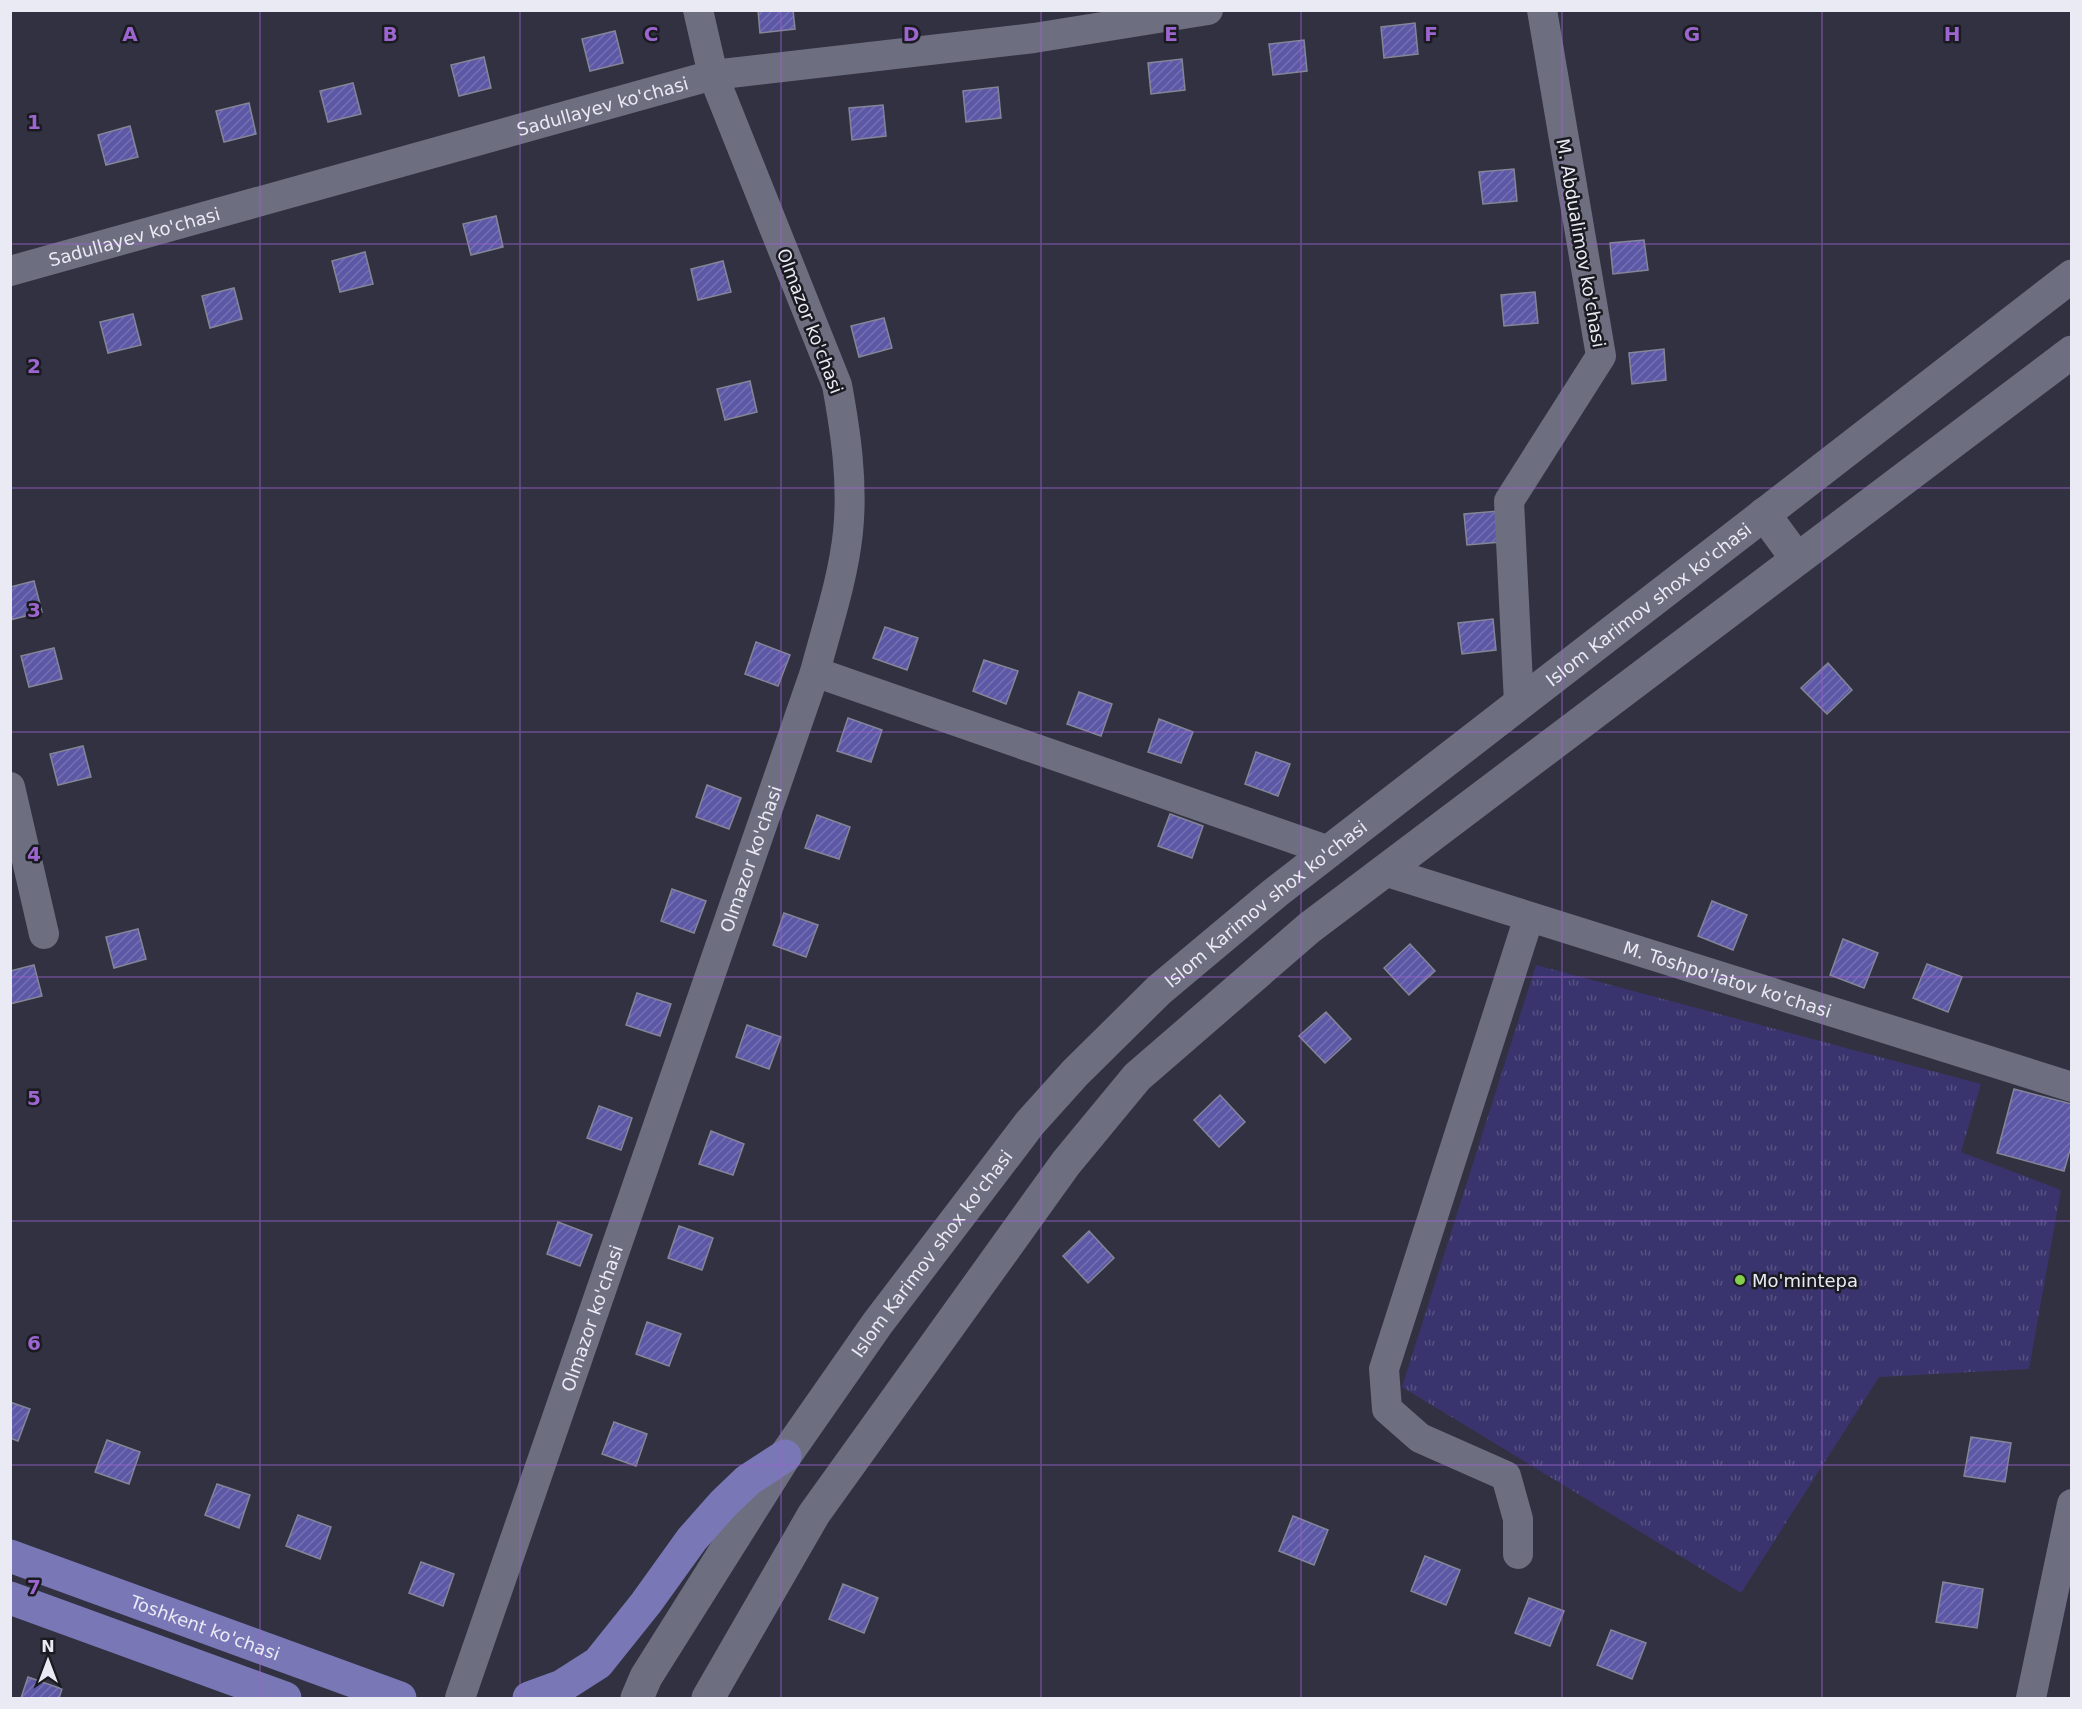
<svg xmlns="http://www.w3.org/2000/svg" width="2082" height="1709" viewBox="0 0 2082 1709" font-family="'DejaVu Sans',sans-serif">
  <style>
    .grass { fill: url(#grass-tufts) }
    .building { fill: url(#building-hatch); stroke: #848597; stroke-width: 1.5 }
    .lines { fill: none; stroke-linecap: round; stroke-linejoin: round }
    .minor { stroke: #6d6e7f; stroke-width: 30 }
    .secondary { stroke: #6d6e7f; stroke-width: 33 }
    .primary { stroke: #7a77b6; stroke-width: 33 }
    .grid { fill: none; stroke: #9c65cf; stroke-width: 1.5; stroke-opacity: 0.55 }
    .poi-dot { fill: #85cf4d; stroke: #1a1a21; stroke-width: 2 }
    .labels { text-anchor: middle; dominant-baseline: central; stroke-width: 5; stroke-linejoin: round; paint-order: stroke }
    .street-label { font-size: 18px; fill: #eaeaf4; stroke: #1a1a21 }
    .poi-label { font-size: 18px; fill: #eaeaf4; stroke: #1a1a21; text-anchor: start }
    .grid-label { font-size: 20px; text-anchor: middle; font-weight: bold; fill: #9c65cf; stroke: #1a1a21; stroke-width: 5; stroke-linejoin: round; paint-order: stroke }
  </style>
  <defs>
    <pattern id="grass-tufts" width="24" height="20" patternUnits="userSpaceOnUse" patternTransform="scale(1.5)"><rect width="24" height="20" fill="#39346d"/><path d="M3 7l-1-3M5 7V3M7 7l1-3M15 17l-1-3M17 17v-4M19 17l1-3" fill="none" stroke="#565282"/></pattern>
    <pattern id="building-hatch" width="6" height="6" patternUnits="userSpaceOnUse" patternTransform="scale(1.5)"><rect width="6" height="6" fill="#5d58a5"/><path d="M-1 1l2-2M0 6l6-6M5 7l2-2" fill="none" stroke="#7470b2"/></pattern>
  </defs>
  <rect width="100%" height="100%" fill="#313141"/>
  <polygon class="grass" points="1536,965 1981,1084 1961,1152 2061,1190 2029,1369 1879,1377 1741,1593 1402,1387"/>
  <g class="building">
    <polygon points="758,10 793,10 795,29 760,33"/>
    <polygon points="1415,23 1418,54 1384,58 1381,27"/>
    <polygon points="615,31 623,63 590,71 582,39"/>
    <polygon points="1304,40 1307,71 1273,75 1269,44"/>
    <polygon points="484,57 491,88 459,96 451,65"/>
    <polygon points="1182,59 1185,90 1151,94 1148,63"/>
    <polygon points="353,83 361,114 328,122 320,91"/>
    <polygon points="998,87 1001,118 966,122 963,91"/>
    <polygon points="249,103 256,134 224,142 216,111"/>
    <polygon points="883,105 886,136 852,140 849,108"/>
    <polygon points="130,126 138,157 106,165 98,135"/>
    <polygon points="1514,169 1517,201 1483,204 1479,172"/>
    <polygon points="496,216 503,247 471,255 463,224"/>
    <polygon points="1644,240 1648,270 1613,274 1610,243"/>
    <polygon points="365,252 373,284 340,292 332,261"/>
    <polygon points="723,261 731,292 698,300 691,269"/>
    <polygon points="234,288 242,319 210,328 202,296"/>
    <polygon points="1535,292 1538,323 1504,326 1501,295"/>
    <polygon points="133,314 141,345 108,353 100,322"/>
    <polygon points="884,318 892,348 859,357 851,326"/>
    <polygon points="1664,349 1666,380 1632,384 1629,353"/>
    <polygon points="750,381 757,412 725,420 717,389"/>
    <polygon points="1499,511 1501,542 1467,545 1464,514"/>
    <polygon points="34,581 42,612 10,620 10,587"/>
    <polygon points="1493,619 1496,650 1462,654 1458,623"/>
    <polygon points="885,627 918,638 907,670 873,658"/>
    <polygon points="756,642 790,655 778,686 745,674"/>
    <polygon points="54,648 62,679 29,687 21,656"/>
    <polygon points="984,660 1018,671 1006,704 973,691"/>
    <polygon points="1828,663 1852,690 1827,714 1801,688"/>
    <polygon points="1079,692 1112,704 1101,736 1067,724"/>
    <polygon points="848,718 882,730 871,762 837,751"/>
    <polygon points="1159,719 1193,732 1181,763 1148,752"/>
    <polygon points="83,746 91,777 58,785 50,754"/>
    <polygon points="1256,752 1290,764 1278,796 1245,784"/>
    <polygon points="707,785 741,798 729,829 696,817"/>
    <polygon points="1170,814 1203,826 1192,858 1158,846"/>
    <polygon points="817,815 850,827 839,859 805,848"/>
    <polygon points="672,889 706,901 694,933 661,921"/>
    <polygon points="1712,901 1747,915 1733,950 1698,936"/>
    <polygon points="784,913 818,925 806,957 773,945"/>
    <polygon points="138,929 146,959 114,968 106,937"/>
    <polygon points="1843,939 1878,953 1864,988 1830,975"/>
    <polygon points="1410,944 1435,971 1409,995 1384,968"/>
    <polygon points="1927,964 1962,977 1948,1012 1913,998"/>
    <polygon points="34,965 42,996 10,1004 10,971"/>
    <polygon points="637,993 671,1004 660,1036 626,1025"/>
    <polygon points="1326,1012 1351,1039 1325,1063 1299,1036"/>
    <polygon points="747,1025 781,1037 769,1069 736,1057"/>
    <polygon points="2014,1089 2072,1104 2072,1143 2064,1171 1997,1153"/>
    <polygon points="1220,1095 1245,1122 1219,1147 1194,1120"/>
    <polygon points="599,1106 632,1118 621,1150 587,1138"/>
    <polygon points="711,1131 744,1144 733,1175 699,1164"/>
    <polygon points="558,1222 592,1235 580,1266 547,1254"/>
    <polygon points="679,1226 713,1238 702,1270 668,1258"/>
    <polygon points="1089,1231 1114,1258 1088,1283 1063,1256"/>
    <polygon points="647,1322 681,1334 669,1366 636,1354"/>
    <polygon points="10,1402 30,1409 18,1441 10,1438"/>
    <polygon points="614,1422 647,1434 636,1466 602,1454"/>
    <polygon points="1971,1437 2011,1443 2005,1482 1964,1476"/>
    <polygon points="107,1440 140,1452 129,1484 95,1472"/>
    <polygon points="217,1484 250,1495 239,1528 205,1515"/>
    <polygon points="298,1515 331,1527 320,1559 286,1546"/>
    <polygon points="1293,1516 1328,1530 1314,1565 1279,1551"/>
    <polygon points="1425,1556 1460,1570 1446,1605 1411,1591"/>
    <polygon points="421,1562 454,1574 443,1606 409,1593"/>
    <polygon points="1943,1582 1983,1589 1977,1628 1936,1622"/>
    <polygon points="843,1584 878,1598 864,1633 829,1619"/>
    <polygon points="1529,1598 1564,1611 1550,1646 1515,1633"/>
    <polygon points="1611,1630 1646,1643 1632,1679 1597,1665"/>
    <polygon points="28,1677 62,1689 59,1698 21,1698"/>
  </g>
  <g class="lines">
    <g class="minor">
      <path id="s1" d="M10,271L713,75L1034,38L1208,10"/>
      <polyline points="815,672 1329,851"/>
      <polyline points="1519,703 1509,501 1601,356 1542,10"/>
      <polyline points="10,787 44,934"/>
      <path id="s2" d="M1384,871L2072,1087"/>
      <polyline points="1518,1554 1518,1519 1506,1476 1420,1438 1387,1409 1384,1369 1529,917"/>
      <path id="s3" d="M460,1698L815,672C827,626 843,580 848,532C853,483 846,434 837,385L713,75L698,10"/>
      <polyline points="2031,1698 2072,1504"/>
    </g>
    <g class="secondary">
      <polyline points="1764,514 1797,559"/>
      <path id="s4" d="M637,1698L646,1677L785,1456L877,1324L1030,1123L1075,1073L1159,990L1275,893L2072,276"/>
      <polyline points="708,1698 814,1514 1066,1163 1137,1077 1309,928 2072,352"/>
    </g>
    <g class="primary">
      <path id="s5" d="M10,1556L400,1698"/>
      <polyline points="10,1598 285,1698"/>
      <polyline points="529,1698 562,1686 598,1663 646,1603 692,1539 723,1504 748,1480 785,1456"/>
    </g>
  </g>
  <path class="grid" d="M260,10V1698M520,10V1698M781,10V1698M1041,10V1698M1301,10V1698M1562,10V1698M1822,10V1698M10,244H2072M10,488H2072M10,732H2072M10,977H2072M10,1221H2072M10,1465H2072"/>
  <circle class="poi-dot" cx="1740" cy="1280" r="6"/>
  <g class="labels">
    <g class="street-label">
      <text stroke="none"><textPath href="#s1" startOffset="615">Sadullayev ko'chasi</textPath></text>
      <text stroke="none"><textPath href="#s1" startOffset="129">Sadullayev ko'chasi</textPath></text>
      <text transform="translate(1581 243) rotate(80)">M. Abdualimov ko'chasi</text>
      <text transform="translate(810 321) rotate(69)">Olmazor ko'chasi</text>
      <text stroke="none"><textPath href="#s4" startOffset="1506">Islom Karimov shox ko'chasi</textPath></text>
      <text stroke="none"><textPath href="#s3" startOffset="888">Olmazor ko'chasi</textPath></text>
      <text stroke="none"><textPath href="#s4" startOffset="1020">Islom Karimov shox ko'chasi</textPath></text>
      <text stroke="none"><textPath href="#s2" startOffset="360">M. Toshpo'latov ko'chasi</textPath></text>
      <text stroke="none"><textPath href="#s4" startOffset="534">Islom Karimov shox ko'chasi</textPath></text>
      <text stroke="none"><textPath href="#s3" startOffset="402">Olmazor ko'chasi</textPath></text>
      <text stroke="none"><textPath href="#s5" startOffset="208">Toshkent ko'chasi</textPath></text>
    </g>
    <g class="poi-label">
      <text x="1752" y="1280">Mo'mintepa</text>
    </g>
  </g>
  <g class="grid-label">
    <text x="130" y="41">A</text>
    <text x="390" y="41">B</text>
    <text x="651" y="41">C</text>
    <text x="911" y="41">D</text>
    <text x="1171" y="41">E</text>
    <text x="1431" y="41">F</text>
    <text x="1692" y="41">G</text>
    <text x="1952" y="41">H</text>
    <text x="34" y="129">1</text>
    <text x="34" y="373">2</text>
    <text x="34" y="617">3</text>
    <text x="34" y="861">4</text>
    <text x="34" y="1105">5</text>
    <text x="34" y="1350">6</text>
    <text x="34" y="1594">7</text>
  </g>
  <rect width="2082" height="1709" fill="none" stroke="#eaeaf4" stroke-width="24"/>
  <g transform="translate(48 1661)" stroke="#1a1a21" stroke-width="4.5" paint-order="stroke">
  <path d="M0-4.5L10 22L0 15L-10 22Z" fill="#eaeaf4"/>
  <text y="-9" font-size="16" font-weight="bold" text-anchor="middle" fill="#eaeaf4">N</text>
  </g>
</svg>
